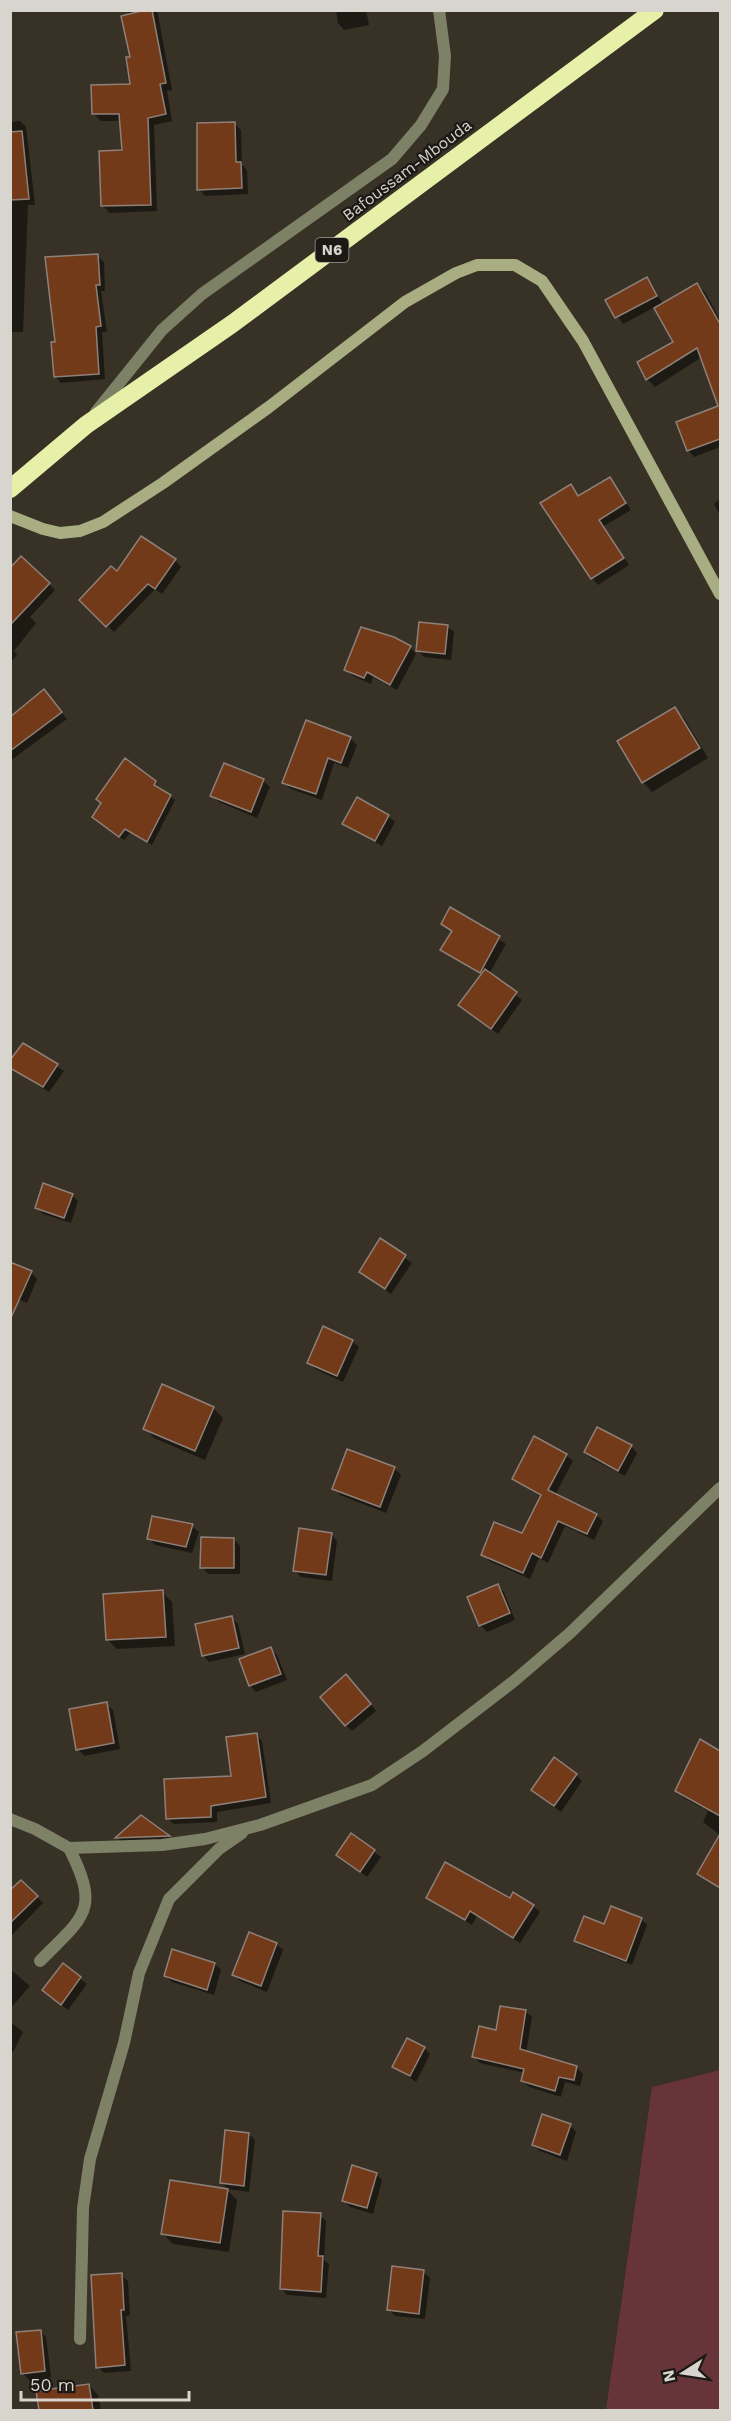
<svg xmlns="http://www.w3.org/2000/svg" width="731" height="2421" viewBox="0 0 731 2421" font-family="'Work Sans',sans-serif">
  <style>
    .green { fill: #673439 }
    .shadow { fill: #0007 }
    .building { fill: #733a19; stroke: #8e8079; stroke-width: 1.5 }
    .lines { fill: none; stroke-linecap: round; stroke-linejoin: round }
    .street { stroke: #7d8165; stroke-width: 12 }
    .secondary { stroke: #a8ae81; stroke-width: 12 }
    .highway { stroke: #e7f0a8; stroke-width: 18 }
    .labels { text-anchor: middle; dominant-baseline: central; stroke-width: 4.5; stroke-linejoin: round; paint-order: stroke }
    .shield { fill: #1c1915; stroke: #a09c96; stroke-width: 1.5 }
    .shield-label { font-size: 15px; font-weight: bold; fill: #d8d4ce }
    .street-label { font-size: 16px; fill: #d8d4ce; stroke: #1c1915 }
  </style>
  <rect width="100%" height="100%" fill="#373126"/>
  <polygon class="green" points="720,2070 720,2410 606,2410 652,2087"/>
  <g class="shadow">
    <polygon points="128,10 157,10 172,90 167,91 172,121 154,125 157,211 110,213 103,206 123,151 121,121 101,121 93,113 132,86"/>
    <polygon points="336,10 366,10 369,25 344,30 338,23"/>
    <polygon points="20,121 26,127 35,205 28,205 23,332 10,332 10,122"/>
    <polygon points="235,124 241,130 242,165 247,170 248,194 205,196 199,189"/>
    <polygon points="97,256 104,262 105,291 101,291 107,332 102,332 105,379 61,383 55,376 57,343"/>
    <polygon points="647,279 663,304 697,285 705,292 720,320 720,409 702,357 655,387 647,379 675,342 655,307 623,324 607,301"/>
    <polygon points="717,408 720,412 720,447 694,457 688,450"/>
    <polygon points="610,479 631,510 604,526 629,565 598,585 592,578 571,486 580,497"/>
    <polygon points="720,499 720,515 714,504"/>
    <polygon points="175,560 181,567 162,594 155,589 114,632 81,600 117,574"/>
    <polygon points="10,570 49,584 55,590 30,617 36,623 14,651 17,655 10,663"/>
    <polygon points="447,626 454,632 451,660 424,657 418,651"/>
    <polygon points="410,647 416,654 397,690 373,677 371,684 353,676 346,670"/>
    <polygon points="50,698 67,719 10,761 10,718"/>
    <polygon points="675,709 684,718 708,758 652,792 643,782"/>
    <polygon points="350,738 357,745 348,768 334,763 322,800 291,789 284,783"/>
    <polygon points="125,760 175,800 152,845 130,833 124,840 98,821"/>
    <polygon points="263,781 270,787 257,818 219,802 212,795"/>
    <polygon points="388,816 395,822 382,846 344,823"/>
    <polygon points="451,909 506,944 489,974 522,1000 498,1034 460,1005 482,975 442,950 452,932 443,924"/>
    <polygon points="23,1045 64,1071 49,1092 10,1068"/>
    <polygon points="72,1195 78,1201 71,1223 43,1214 37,1207"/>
    <polygon points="381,1241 412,1263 391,1294 360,1272"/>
    <polygon points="31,1272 37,1279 27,1303 10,1296"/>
    <polygon points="352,1341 359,1347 343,1382 315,1369 308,1362"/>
    <polygon points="213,1408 223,1418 205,1460 154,1438 145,1428"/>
    <polygon points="631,1446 637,1453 625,1476 592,1459 585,1452"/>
    <polygon points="566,1455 573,1461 555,1495 596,1515 603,1521 594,1540 565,1526 548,1563 539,1558 530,1579 489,1561 482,1554 523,1535 541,1497 513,1479"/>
    <polygon points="394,1468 401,1475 386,1513 340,1495 334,1488"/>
    <polygon points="192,1526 199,1532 192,1553 155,1545 149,1539"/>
    <polygon points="331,1534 337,1541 332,1581 301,1577 294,1570"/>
    <polygon points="234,1539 240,1546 240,1574 208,1574 202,1567"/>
    <polygon points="498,1586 504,1592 515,1620 487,1632 480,1625"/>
    <polygon points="162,1592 172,1602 175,1646 117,1649 108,1640"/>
    <polygon points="232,1618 238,1624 245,1654 209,1662 203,1655"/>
    <polygon points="271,1649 277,1655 287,1680 256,1692 250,1685"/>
    <polygon points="353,1682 376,1711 352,1731 346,1725"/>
    <polygon points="106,1704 113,1710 120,1749 84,1756 78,1749"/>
    <polygon points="256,1735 262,1741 271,1803 217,1812 217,1822 174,1824 167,1818 233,1777"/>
    <polygon points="701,1742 720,1752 720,1835 703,1822 708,1811 684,1798 677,1791"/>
    <polygon points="576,1775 582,1781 561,1812 533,1790"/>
    <polygon points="141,1817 169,1837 174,1842 123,1844 118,1838"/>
    <polygon points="351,1835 381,1857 367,1877 338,1855"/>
    <polygon points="720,1837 720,1889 699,1873"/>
    <polygon points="21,1882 43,1903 10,1937 10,1892"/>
    <polygon points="428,1898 510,1900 533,1906 540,1912 520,1943 477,1916 472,1925"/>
    <polygon points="641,1919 647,1925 632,1965 582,1946 576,1941 605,1926"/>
    <polygon points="276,1944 283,1950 267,1992 240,1981 234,1975"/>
    <polygon points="215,1964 221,1970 214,1995 172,1982 165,1976"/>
    <polygon points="63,1965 87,1984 68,2010 50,1996"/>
    <polygon points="10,1969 30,1986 10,2009"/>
    <polygon points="525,2011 532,2017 526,2053 576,2067 583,2074 580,2086 565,2082 561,2097 529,2087 522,2081 525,2073 480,2063 474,2056 497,2032"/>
    <polygon points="10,2022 23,2032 13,2052 10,2051"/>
    <polygon points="424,2048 430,2054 416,2082 394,2067"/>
    <polygon points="570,2125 576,2132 567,2161 540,2151 533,2145"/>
    <polygon points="249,2134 255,2140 249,2192 228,2189 221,2183"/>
    <polygon points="376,2174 382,2180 373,2214 350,2207 344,2201"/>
    <polygon points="227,2190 237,2200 229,2252 173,2244 163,2234"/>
    <polygon points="320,2215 326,2221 324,2260 329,2264 326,2298 287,2295 281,2288"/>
    <polygon points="423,2272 430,2278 425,2319 395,2316 388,2309"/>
    <polygon points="121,2275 128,2281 130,2315 126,2316 131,2371 104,2373 98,2367"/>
    <polygon points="40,2331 46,2337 51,2377 29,2380 22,2373"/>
    <polygon points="89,2385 98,2395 101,2410 41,2410 38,2392"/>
  </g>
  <g class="building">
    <polygon points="145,10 152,10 166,83 160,84 166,114 148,118 151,205 101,206 99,151 122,150 119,114 92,114 91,85 130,84 126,57 130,57 121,16"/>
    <polygon points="235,122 236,162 241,162 242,188 197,190 197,123"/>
    <polygon points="22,131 29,199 10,200 10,132"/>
    <polygon points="98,254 100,285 96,285 101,326 96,327 99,374 54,377 51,342 55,342 45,257"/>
    <polygon points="647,277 657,296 615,318 605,300"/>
    <polygon points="697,283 720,324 720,439 687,451 676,422 718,406 697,348 646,380 637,362 673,342 654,308"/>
    <polygon points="610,477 626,503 599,520 624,558 591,579 540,503 571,484 578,496"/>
    <polygon points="141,536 176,559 155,589 148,584 106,627 79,600 111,566 117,571"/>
    <polygon points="21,556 50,583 10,625 10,568"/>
    <polygon points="419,622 448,625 445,654 416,651"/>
    <polygon points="361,627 394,637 411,646 390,685 367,672 364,678 344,670"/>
    <polygon points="44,689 62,712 10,751 10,717"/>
    <polygon points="675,707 700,748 642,783 617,741"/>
    <polygon points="306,720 351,737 341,763 328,758 316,794 282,783"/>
    <polygon points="125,758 156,781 154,785 171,795 147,842 125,829 119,837 92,817 101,803 96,799"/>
    <polygon points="224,763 264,779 251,812 210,796"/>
    <polygon points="357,797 389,815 375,841 342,824"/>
    <polygon points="450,907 500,936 480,973 440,950 452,931 441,924"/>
    <polygon points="485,969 517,992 491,1029 458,1005"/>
    <polygon points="23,1043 58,1064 43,1087 10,1068 10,1060"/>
    <polygon points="43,1183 73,1194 64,1218 35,1208"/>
    <polygon points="380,1238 406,1255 385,1289 359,1272"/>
    <polygon points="10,1262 32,1271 10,1320"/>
    <polygon points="323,1326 353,1340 337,1376 307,1363"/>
    <polygon points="162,1384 214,1407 195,1451 143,1429"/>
    <polygon points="597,1427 632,1445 618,1471 584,1452"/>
    <polygon points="534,1436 567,1454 548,1490 597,1514 587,1534 558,1521 541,1558 532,1553 523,1573 481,1555 494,1522 522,1533 541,1495 512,1479"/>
    <polygon points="347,1449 395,1467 380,1507 332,1489"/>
    <polygon points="152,1516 193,1524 186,1547 147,1539"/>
    <polygon points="299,1528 332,1533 326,1575 293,1571"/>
    <polygon points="201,1537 234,1538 234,1568 200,1568"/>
    <polygon points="498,1584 510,1613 479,1626 467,1597"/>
    <polygon points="163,1590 166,1637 106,1640 103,1594"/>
    <polygon points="232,1616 239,1648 202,1656 195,1624"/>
    <polygon points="271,1647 281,1674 249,1686 239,1659"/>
    <polygon points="346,1674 371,1704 345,1726 320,1697"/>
    <polygon points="107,1702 114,1743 76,1750 69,1709"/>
    <polygon points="257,1733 266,1797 211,1806 211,1817 166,1819 164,1779 231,1776 226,1737"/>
    <polygon points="700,1739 720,1751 720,1816 675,1791"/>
    <polygon points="554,1757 577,1774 554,1806 531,1790"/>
    <polygon points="141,1815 170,1836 115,1838"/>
    <polygon points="351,1833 375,1850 360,1872 336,1855"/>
    <polygon points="720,1834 720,1888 697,1874"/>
    <polygon points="445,1862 510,1898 513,1892 534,1905 513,1938 470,1911 465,1920 426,1898"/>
    <polygon points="21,1880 38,1896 10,1923 10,1890"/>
    <polygon points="611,1906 642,1918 626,1961 574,1941 584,1916 604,1924"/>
    <polygon points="249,1932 277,1943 261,1986 232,1975"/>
    <polygon points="172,1949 215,1963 207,1990 164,1976"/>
    <polygon points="63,1963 81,1977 61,2005 42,1990"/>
    <polygon points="500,2006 526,2010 520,2049 577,2066 574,2080 559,2077 555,2091 521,2081 524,2069 472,2057 479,2026 496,2030"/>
    <polygon points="407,2038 425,2047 410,2076 392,2067"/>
    <polygon points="542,2114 571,2124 560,2155 532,2145"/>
    <polygon points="225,2130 249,2133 244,2186 220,2183"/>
    <polygon points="352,2165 377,2173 367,2208 342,2201"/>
    <polygon points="170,2180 228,2189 220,2243 161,2234"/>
    <polygon points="283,2211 321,2213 318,2256 323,2256 321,2292 280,2289"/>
    <polygon points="392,2266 424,2270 419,2314 387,2310"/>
    <polygon points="122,2273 124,2310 121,2310 125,2365 96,2368 91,2275"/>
    <polygon points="41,2330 45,2371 21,2374 16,2332"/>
    <polygon points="89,2384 93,2410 39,2410 36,2391"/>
  </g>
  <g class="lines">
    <g class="street">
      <polyline points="96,412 162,330 202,294 392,159 421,125 443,89 445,56 439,10"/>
      <polyline points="10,1819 35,1829 69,1848 162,1845 205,1839 260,1825 372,1785 423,1751 514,1681 570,1633 720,1488"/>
      <path d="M40,1961C84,1916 101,1911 69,1848"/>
      <polyline points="80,2339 83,2208 90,2159 124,2043 139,1973 169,1899 219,1849 242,1833"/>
    </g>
    <polyline class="secondary" points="10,516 43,529 60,533 80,531 103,522 163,483 269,407 405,302 456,273 477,265 515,265 542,281 583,341 720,594"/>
    <polyline class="highway" points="10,489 86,425 232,324 655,10"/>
  </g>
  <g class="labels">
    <rect class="shield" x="315.5" y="238" width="33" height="24" rx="4.5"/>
    <g class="shield-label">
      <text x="332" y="250">N6</text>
    </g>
    <g class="street-label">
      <text transform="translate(407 170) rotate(-37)">Bafoussam-Mbouda</text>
    </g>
  </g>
  <rect width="731" height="2421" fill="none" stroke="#d8d4ce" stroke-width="24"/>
  <g transform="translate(683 2373) rotate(258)" stroke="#1c1915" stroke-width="4.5" paint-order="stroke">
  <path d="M0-4.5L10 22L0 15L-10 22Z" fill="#d8d4ce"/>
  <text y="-9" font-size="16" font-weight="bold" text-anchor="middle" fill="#d8d4ce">N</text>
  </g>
  <path d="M21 2391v9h168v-9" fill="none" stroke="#d8d4ce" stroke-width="3"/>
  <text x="30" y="2391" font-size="18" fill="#d8d4ce" stroke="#1c1915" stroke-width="4.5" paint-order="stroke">50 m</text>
</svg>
